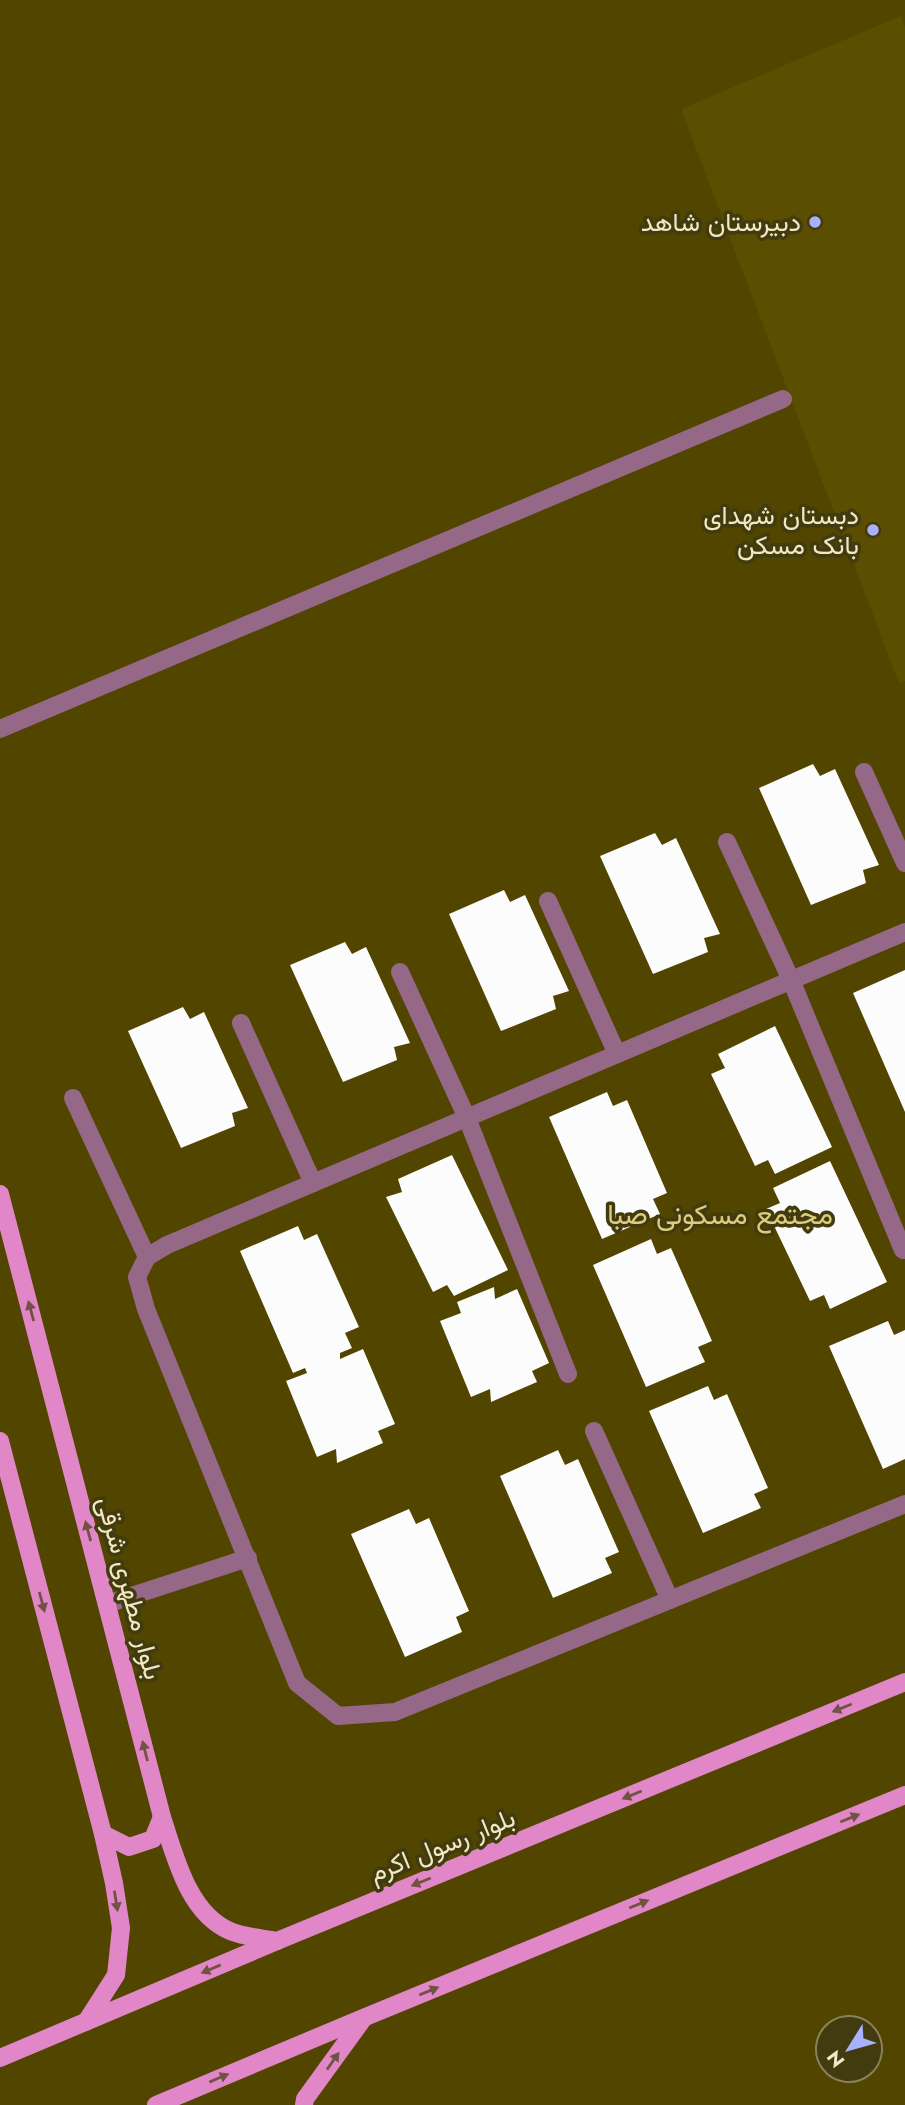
<svg xmlns="http://www.w3.org/2000/svg" width="905" height="2105" viewBox="0 0 905 2105" font-family="Jost,Vazirmatn,sans-serif">
  <style>
    .built { fill: #5c4e00 }
    .building { fill: #fcfcfc }
    .lines { fill: none; stroke-linecap: round; stroke-linejoin: round }
    .minor { stroke: #956888; stroke-width: 18 }
    .major { stroke: #e187c8; stroke-width: 18 }
    .oneway { fill: #725247 }
    .poi-dot { fill: #a7b1fc; stroke: #433b10; stroke-width: 2.5 }
    .labels { text-anchor: middle; dominant-baseline: central; stroke-width: 7; stroke-linejoin: round; paint-order: stroke }
    .poi-label { font-size: 26px; fill: #f1e9c3; stroke: #433b10; text-anchor: end }
    .street-label { font-size: 26px; fill: #f1e9c3; stroke: #433b10 }
    .neighbourhood-label { font-size: 28px; fill: #dccc7d; stroke: #433b10 }
  </style>
  <rect width="100%" height="100%" fill="#514500"/>
  <polygon class="built" points="901,16 905,27 905,681 899,683 681,109"/>
  <g class="building">
    <polygon points="813,764 820,776 835,769 879,865 863,870 866,883 811,905 759,788"/>
    <polygon points="655,833 662,845 676,838 720,934 704,938 708,952 653,974 600,856"/>
    <polygon points="504,890 510,902 525,895 569,991 553,996 556,1009 501,1031 449,914"/>
    <polygon points="345,942 352,954 366,947 410,1043 394,1047 397,1060 343,1082 290,965"/>
    <polygon points="905,970 905,1112 853,993"/>
    <polygon points="183,1007 190,1019 204,1012 248,1108 232,1113 235,1126 181,1148 128,1031"/>
    <polygon points="775,1026 832,1147 775,1174 768,1160 755,1166 711,1074 725,1068 718,1054"/>
    <polygon points="607,1092 613,1106 627,1100 667,1193 653,1199 660,1214 602,1239 549,1117"/>
    <polygon points="452,1155 508,1270 454,1296 447,1285 433,1292 386,1197 402,1192 398,1179"/>
    <polygon points="830,1161 887,1282 830,1309 824,1295 810,1301 766,1209 780,1203 773,1188"/>
    <polygon points="298,1226 304,1240 317,1234 359,1327 345,1333 352,1348 340,1353 340,1359 363,1349 395,1424 378,1431 383,1443 337,1463 336,1449 317,1457 286,1381 307,1373 305,1368 293,1373 240,1251"/>
    <polygon points="651,1239 657,1254 671,1248 712,1341 698,1347 705,1362 646,1387 593,1265"/>
    <polygon points="494,1287 495,1299 517,1289 549,1363 532,1371 537,1382 491,1402 490,1389 471,1397 440,1321 461,1313 457,1302"/>
    <polygon points="888,1321 894,1335 905,1330 905,1459 883,1469 829,1346"/>
    <polygon points="708,1386 714,1400 727,1394 768,1488 754,1494 761,1508 703,1533 649,1411"/>
    <polygon points="558,1450 565,1465 578,1459 619,1552 605,1558 612,1573 553,1598 500,1476"/>
    <polygon points="409,1509 416,1524 429,1518 469,1611 456,1617 462,1632 405,1657 351,1534"/>
  </g>
  <g class="lines">
    <g class="minor">
      <polyline points="0,729 783,399"/>
      <polyline points="864,772 905,863"/>
      <polyline points="727,842 791,980 903,1250"/>
      <polyline points="548,901 617,1054"/>
      <polyline points="905,932 167,1245 147,1257 137,1277 146,1309 297,1683 338,1716 395,1712 905,1504"/>
      <polyline points="400,972 467,1118 568,1374"/>
      <polyline points="241,1023 313,1183"/>
      <polyline points="73,1098 147,1257"/>
      <polyline points="594,1431 670,1600"/>
      <polyline points="107,1604 248,1558"/>
    </g>
    <g class="major">
      <path d="M0,1194L162,1817C175,1856 188,1913 230,1931C244,1937 262,1938 277,1941"/>
      <polyline points="0,1441 103,1834 114,1883 121,1928 116,1975 86,2022"/>
      <polyline points="103,1834 129,1847 153,1839 162,1817"/>
      <polyline points="0,2058 277,1941 905,1682"/>
      <polyline points="156,2105 363,2018 905,1795"/>
      <polyline points="304,2105 305,2099 363,2019"/>
    </g>
  </g>
  <defs><path id="oneway-solid" d="M-6-.8H1V-3.2L6.5 0L1 3.2V.8H-6Z" transform="scale(1.75)"/></defs>
  <g class="oneway">
    <use href="#oneway-solid" transform="translate(31 1311) rotate(-105)"/>
    <use href="#oneway-solid" transform="translate(88 1531) rotate(-105)"/>
    <use href="#oneway-solid" transform="translate(42 1602) rotate(75)"/>
    <use href="#oneway-solid" transform="translate(842 1708) rotate(158)"/>
    <use href="#oneway-solid" transform="translate(145 1751) rotate(-104)"/>
    <use href="#oneway-solid" transform="translate(632 1795) rotate(158)"/>
    <use href="#oneway-solid" transform="translate(850 1818) rotate(-22)"/>
    <use href="#oneway-solid" transform="translate(421 1882) rotate(158)"/>
    <use href="#oneway-solid" transform="translate(116 1901) rotate(81)"/>
    <use href="#oneway-solid" transform="translate(639 1904) rotate(-22)"/>
    <use href="#oneway-solid" transform="translate(211 1969) rotate(157)"/>
    <use href="#oneway-solid" transform="translate(429 1991) rotate(-22)"/>
    <use href="#oneway-solid" transform="translate(333 2061) rotate(-55)"/>
    <use href="#oneway-solid" transform="translate(219 2078) rotate(-23)"/>
  </g>
  <g class="poi-dot">
    <circle cx="815" cy="222" r="7"/>
    <circle cx="873" cy="530" r="7"/>
  </g>
  <g class="labels">
    <g class="poi-label">
      <text x="801" y="222">دبیرستان شاهد</text>
      <text x="859" y="515">دبستان شهدای<tspan x="859" dy="30">بانک مسکن</tspan></text>
    </g>
    <g class="street-label">
      <text transform="translate(130 1588) rotate(75)">بلوار مطهری شرقی</text>
      <text transform="translate(442 1845) rotate(-22)">بلوار رسول اکرم</text>
    </g>
    <g class="neighbourhood-label">
      <text x="720" y="1214">مجتمع مسکونی صبا</text>
    </g>
  </g>
  <g transform="translate(849 2049) rotate(233)"><circle r="33" fill="#433b10" stroke="#898158" stroke-width="2"/>
  <path d="M0-5L12 26L0 18L-12 26Z" fill="#a7b1fc"/>
  <text y="-10" font-size="19" font-weight="bold" text-anchor="middle" fill="#f1e9c3">N</text>
  </g>
</svg>
